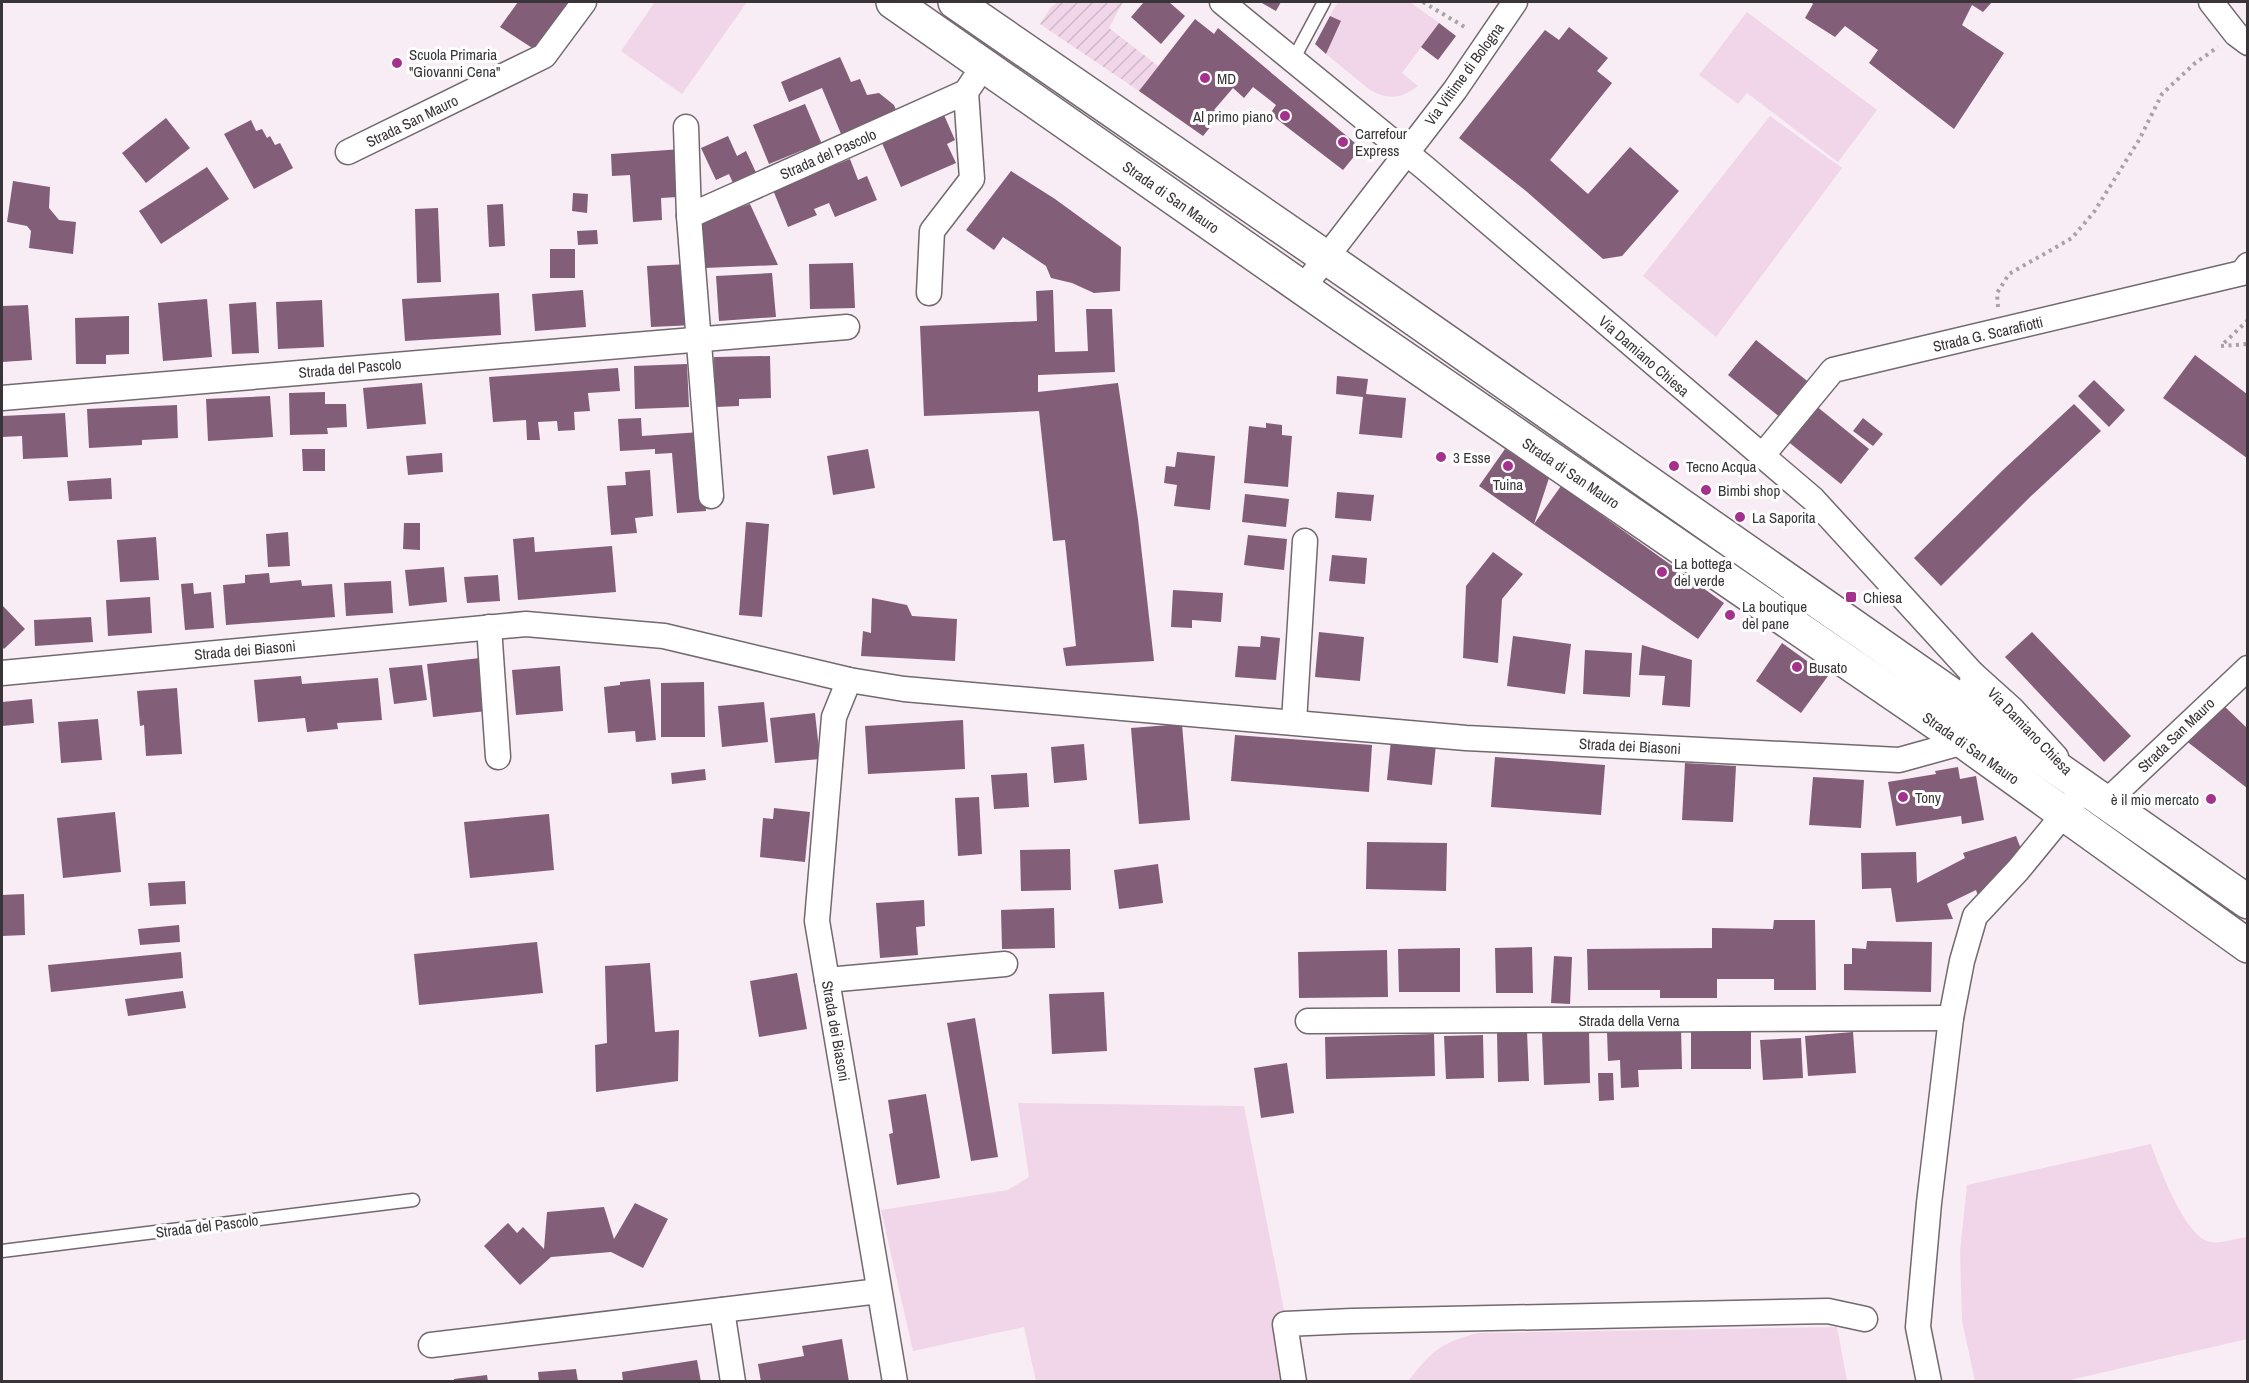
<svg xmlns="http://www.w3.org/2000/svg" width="2249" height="1383" viewBox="0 0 2249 1383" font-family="'Archivo Narrow',sans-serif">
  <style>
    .green { fill: #f0d6e8 }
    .garden { fill: url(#garden-furrows) }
    .building { fill: #825e78 }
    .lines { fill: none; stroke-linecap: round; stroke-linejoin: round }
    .service-casing { stroke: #72686f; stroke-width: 15 }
    .minor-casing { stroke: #72686f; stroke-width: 27 }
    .secondary-casing { stroke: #72686f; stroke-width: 36 }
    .path { stroke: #a9a1a6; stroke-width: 4; stroke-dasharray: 3 4.5; stroke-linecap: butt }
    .service { stroke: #fff; stroke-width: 12 }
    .minor { stroke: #fff; stroke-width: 24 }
    .secondary { stroke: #fff; stroke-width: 33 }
    .poi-dot { fill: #a4318c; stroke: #fff; stroke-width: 2 }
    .labels { text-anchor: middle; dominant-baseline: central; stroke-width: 6; stroke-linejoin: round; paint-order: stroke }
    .poi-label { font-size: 15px; fill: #383437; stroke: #fff; text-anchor: start }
    .street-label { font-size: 15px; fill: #383437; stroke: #fff }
  </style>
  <defs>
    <pattern id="garden-furrows" width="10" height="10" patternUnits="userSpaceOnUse" patternTransform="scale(1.5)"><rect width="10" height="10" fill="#f0d6e8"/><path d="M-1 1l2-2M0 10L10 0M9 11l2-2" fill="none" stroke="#cfb8c8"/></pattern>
  </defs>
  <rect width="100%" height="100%" fill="#f8edf4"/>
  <g class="green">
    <polygon points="655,2 747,2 682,94 621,51"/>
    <path d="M1338,2H1410L1439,23L1402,73L1418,86C1401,99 1389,100 1370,90L1326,54L1341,22L1330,16Z"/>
    <polygon points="1747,12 1877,110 1838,162 1747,93 1738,104 1699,75"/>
    <polygon points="1770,116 1842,168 1716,337 1643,276"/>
    <polygon points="1018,1103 1244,1106 1285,1315 1294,1381 1036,1381 1024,1327 913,1351 881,1210 1008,1190 1029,1177"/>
    <path d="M2151,1144C2159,1167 2185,1237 2210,1242C2221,1244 2237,1238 2247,1237V1339L2066,1381H1975L1962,1321L1960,1252L1967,1185Z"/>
    <path d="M1837,1327L1847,1381H1408C1432,1351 1440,1343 1478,1333Z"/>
  </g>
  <polygon class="garden" points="1058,2 1123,2 1109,28 1158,66 1139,91 1040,24 1051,7"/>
  <g class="building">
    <polygon points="518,2 576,2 540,53 500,27"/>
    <polygon points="1144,2 1169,2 1185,16 1161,44 1131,17"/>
    <polygon points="1260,2 1281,2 1276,11"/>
    <polygon points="1811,2 1992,2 1983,12 1972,5 1962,25 2004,53 1954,129 1869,63 1878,50 1845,26 1835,37 1805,18 1813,4"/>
    <polygon points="1330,16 1341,21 1326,54 1315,44"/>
    <polygon points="1195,19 1214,34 1218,28 1361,148 1343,170 1270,114 1276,105 1253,87 1244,98 1233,88 1214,110 1220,115 1203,136 1139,91"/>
    <polygon points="1439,23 1456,36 1438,60 1421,47"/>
    <polygon points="1569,27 1608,58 1597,71 1612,83 1550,160 1588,194 1630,147 1679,191 1622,256 1603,259 1526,191 1459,138 1545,30 1559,40"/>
    <polygon points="840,57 851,82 860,79 867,95 879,93 894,105 899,118 844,141 822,88 789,102 781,82"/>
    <polygon points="805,104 824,149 806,157 803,150 769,164 753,125"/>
    <polygon points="944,115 955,140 947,144 956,163 901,187 882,143"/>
    <polygon points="166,118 190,148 146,183 122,153"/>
    <polygon points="251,120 256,131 262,129 267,138 270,136 275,145 280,143 293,168 254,189 224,134"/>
    <polygon points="728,136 737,156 746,151 759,179 736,190 729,174 716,180 701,148"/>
    <polygon points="682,149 678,197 661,198 662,220 633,222 630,175 612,176 611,154"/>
    <polygon points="850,159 858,180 867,176 877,200 835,217 829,203 814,209 817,215 788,227 773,190"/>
    <polygon points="207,167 229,199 161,244 139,211"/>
    <polygon points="1011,171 1055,199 1121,247 1120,291 1094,293 1072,283 1051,278 1046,266 1003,237 994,250 966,230"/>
    <polygon points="13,181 50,187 49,208 59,220 76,222 73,254 29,248 31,231 27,226 7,222"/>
    <polygon points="573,193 588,194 587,213 572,211"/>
    <polygon points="503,204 505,246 489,247 487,205"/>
    <polygon points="750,204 778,265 705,268 698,221"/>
    <polygon points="438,208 441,282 417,283 415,209"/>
    <polygon points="597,230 598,244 578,245 577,231"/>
    <rect x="550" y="249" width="25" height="29"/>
    <polygon points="853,263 855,308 810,309 809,264"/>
    <polygon points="690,264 694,325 651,327 647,266"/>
    <polygon points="772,273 776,317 719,321 716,276"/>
    <polygon points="583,290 586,327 535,331 532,294"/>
    <polygon points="1053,290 1055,352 1088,351 1086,309 1112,309 1115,372 1038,375 1038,392 1118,383 1138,519 1154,661 1066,666 1063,648 1076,646 1065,540 1053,541 1039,411 924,416 920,326 1037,321 1036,291"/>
    <polygon points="499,293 501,335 405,341 402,299"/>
    <polygon points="207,299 212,357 163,361 158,303"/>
    <polygon points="322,300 324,347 278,349 276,302"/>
    <polygon points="256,302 259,353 232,354 229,304"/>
    <polygon points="28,305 32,360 2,362 2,306"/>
    <polygon points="129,316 129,354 106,355 106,364 76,364 75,318"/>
    <polygon points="1756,340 1811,384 1782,419 1728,375"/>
    <polygon points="2195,355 2247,394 2247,458 2163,398"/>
    <polygon points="770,356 771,398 739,399 739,406 715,407 714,357"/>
    <polygon points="687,364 689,407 635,409 634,366"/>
    <polygon points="618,368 620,391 588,393 590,411 574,412 575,430 558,431 557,421 538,422 540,440 527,440 526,420 493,422 489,377"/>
    <polygon points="1337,376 1368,379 1366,394 1406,398 1402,438 1359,434 1363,397 1336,394"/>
    <polygon points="2094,380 2125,410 2109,427 2078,396"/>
    <polygon points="422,383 426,424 367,429 363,388"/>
    <polygon points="325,392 325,404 346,404 347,427 327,428 328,434 290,435 289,393"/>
    <polygon points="270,396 273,437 208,441 206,399"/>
    <polygon points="2074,404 2101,431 2030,497 1941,586 1914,558 2003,470"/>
    <polygon points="177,405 178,438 142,440 142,445 89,448 87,409"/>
    <polygon points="1815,405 1869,449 1841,484 1786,440"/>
    <polygon points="65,413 68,457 23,459 22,436 2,437 2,416"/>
    <polygon points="641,418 642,436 701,432 706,511 677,513 672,453 655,454 655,449 620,451 618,419"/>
    <polygon points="1863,418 1883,434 1873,446 1853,431"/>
    <polygon points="1266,423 1282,425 1282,435 1292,436 1288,487 1244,483 1249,426 1266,428"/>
    <polygon points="302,449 325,449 325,471 303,471"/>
    <polygon points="868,449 875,488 833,495 827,456"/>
    <polygon points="1505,449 1549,478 1534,524 1561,486 1724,603 1698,639 1479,486"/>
    <polygon points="1177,452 1215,456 1210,510 1174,506 1177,485 1164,483 1166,466 1175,467"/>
    <polygon points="442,453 443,472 408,475 406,456"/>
    <polygon points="650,470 653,516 635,518 637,533 611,535 607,486 626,485 625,472"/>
    <polygon points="111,478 112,499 69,501 67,481"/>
    <polygon points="1337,492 1374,495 1371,521 1335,518"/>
    <polygon points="1245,494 1289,499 1286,527 1242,522"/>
    <polygon points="746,522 769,524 762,617 739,615"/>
    <polygon points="404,523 420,523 420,550 403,549"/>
    <polygon points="288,532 290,566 268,567 266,534"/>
    <polygon points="1248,535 1287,539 1284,570 1244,565"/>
    <polygon points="156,537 159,580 120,582 117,540"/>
    <polygon points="534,537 535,552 612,546 616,592 518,600 513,539"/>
    <polygon points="1493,552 1523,574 1502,599 1498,663 1463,658 1466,586"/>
    <polygon points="1332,555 1367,558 1365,584 1329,581"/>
    <polygon points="444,567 447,602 409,606 405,570"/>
    <polygon points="269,573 270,583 301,580 302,586 332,584 335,617 226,625 223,585 245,583 245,575"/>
    <polygon points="498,575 500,601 467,603 464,577"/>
    <polygon points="391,581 393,613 346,616 344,583"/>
    <polygon points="193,583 194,594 211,592 214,628 185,630 181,584"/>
    <polygon points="1173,590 1223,593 1221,622 1192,620 1192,628 1171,627"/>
    <polygon points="150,597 152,633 108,636 106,600"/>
    <polygon points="872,598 907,605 912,616 957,619 955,661 861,656 863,631 871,633"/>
    <polygon points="2,605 25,629 4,649 2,646"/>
    <polygon points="91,617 93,642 35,646 34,620"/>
    <polygon points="1319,632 1364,637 1360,681 1315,677"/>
    <polygon points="2032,632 2131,736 2104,762 2005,657"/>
    <polygon points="1261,636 1280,638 1276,680 1235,677 1238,646 1260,647"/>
    <polygon points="1513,636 1571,644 1565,694 1507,686"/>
    <polygon points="1782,643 1828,676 1801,713 1756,681"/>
    <polygon points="1642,645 1692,660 1690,707 1662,705 1665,676 1639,675"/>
    <polygon points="1585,650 1632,653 1630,697 1583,694"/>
    <polygon points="480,658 487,711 433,717 427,664"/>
    <polygon points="422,665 427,700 394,704 389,668"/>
    <polygon points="560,666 563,711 516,715 512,670"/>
    <polygon points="301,676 302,684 378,678 382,720 337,723 338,729 307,732 305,718 258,722 254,680"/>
    <polygon points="650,679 656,740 636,742 635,731 608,733 604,687 620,685 620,682"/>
    <polygon points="704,682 705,737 661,737 661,683"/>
    <polygon points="177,688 182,754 146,756 144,725 140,726 137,691"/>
    <polygon points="32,699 34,723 2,726 2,702"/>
    <polygon points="764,702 768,742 722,747 718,706"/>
    <polygon points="2223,705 2247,728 2247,788 2185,740"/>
    <polygon points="815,713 820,759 775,763 770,718"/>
    <polygon points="98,719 102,760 61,763 58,722"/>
    <polygon points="963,720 965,769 868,774 865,726"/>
    <polygon points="1182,724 1190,820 1139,824 1131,728"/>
    <polygon points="1235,735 1372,745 1369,792 1231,781"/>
    <polygon points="1391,740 1436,744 1432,785 1387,780"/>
    <polygon points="1084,744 1087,780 1054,783 1051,747"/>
    <polygon points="1495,757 1605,765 1601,815 1491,807"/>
    <polygon points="1685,763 1736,766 1733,822 1682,820"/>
    <polygon points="1958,767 1960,779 1976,776 1984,820 1962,824 1961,816 1896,826 1888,782 1936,774 1935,771"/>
    <polygon points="705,769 706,780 672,784 671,773"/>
    <polygon points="1027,773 1029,807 994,809 991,775"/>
    <polygon points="1813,777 1864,780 1861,828 1809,825"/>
    <polygon points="979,797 982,854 958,856 955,798"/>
    <polygon points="774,808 810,812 805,862 760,857 763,818 773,819"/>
    <polygon points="115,812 121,872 63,878 57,818"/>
    <polygon points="549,814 554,870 470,878 464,822"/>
    <polygon points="2016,836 2023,854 1978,896 1976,890 1947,904 1953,919 1896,922 1891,888 1862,889 1861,853 1916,852 1917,883 1965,858 1963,853"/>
    <polygon points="1367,842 1447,843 1446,891 1366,889"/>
    <polygon points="1070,849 1071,890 1021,891 1020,850"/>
    <polygon points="1158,864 1163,903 1119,909 1114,870"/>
    <polygon points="185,881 186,904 150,906 148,883"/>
    <polygon points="24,894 25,935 2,936 2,895"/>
    <polygon points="924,900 925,926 916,927 918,955 880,958 876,903"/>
    <polygon points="1054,908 1055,948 1002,949 1001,910"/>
    <polygon points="1774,920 1815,920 1816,990 1774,990 1774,979 1717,979 1717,998 1660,998 1660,990 1588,990 1587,949 1712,948 1712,928 1773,929"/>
    <polygon points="179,925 180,942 140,945 138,929"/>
    <polygon points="1867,941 1932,942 1931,992 1844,990 1844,964 1852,964 1852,948 1866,949"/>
    <polygon points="537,942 543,993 419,1005 414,954"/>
    <polygon points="1532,947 1533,993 1496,993 1495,948"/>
    <polygon points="1460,948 1460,992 1399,992 1398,949"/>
    <polygon points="1387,950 1388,997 1299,998 1298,952"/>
    <polygon points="181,952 183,978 51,992 48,965"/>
    <polygon points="1554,956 1572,957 1570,1004 1551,1003"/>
    <polygon points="650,963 655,1032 679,1030 678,1081 596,1092 595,1045 607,1043 605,966"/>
    <polygon points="797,973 807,1029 759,1037 750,981"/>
    <polygon points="183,991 186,1008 128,1016 125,999"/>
    <polygon points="1104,992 1107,1051 1052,1054 1049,994"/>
    <polygon points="975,1018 998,1157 971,1161 947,1023"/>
    <polygon points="1681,1029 1682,1069 1638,1070 1639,1087 1621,1088 1620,1060 1608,1061 1607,1032"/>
    <polygon points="1691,1030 1751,1031 1751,1069 1691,1069"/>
    <polygon points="1527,1031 1529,1081 1498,1082 1497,1032"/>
    <polygon points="1589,1031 1590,1083 1544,1085 1542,1032"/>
    <polygon points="1853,1032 1856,1073 1808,1076 1805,1036"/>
    <polygon points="1434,1034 1435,1076 1326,1079 1325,1037"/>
    <polygon points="1483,1035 1484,1078 1446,1079 1444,1036"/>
    <polygon points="1801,1038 1803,1078 1763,1080 1760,1040"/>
    <polygon points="1287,1063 1294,1113 1261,1118 1254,1068"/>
    <polygon points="1598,1073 1613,1073 1614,1100 1599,1101"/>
    <polygon points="926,1094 940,1178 897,1185 889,1134 893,1133 888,1100"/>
    <polygon points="635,1203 668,1219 643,1268 611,1252 551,1257 520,1285 484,1246 508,1223 517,1233 523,1227 544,1249 547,1212 604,1207 614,1239"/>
    <polygon points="842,1339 849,1382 761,1382 758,1364 804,1356 802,1346"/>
    <polygon points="697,1360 701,1382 623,1382 622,1372"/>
    <polygon points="576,1369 578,1382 539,1382 538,1372"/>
    <polygon points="487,1375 488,1382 454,1382 454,1379"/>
  </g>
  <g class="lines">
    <g class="service-casing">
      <g id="service">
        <polyline points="1293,60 1324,2"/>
        <polyline points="2,1251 413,1200"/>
      </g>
    </g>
    <g class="minor-casing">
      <g id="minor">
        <polyline points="2211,2 2236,34 2248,43"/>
        <polyline points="686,127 689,216 711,496"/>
        <polyline points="348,152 544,56 584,2"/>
        <polyline points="689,216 966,92"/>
        <polyline points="1302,289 1455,90 1515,2"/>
        <polyline points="929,293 932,231 972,179 966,92 974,80"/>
        <polyline points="2,398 847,327"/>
        <polyline points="1762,456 1833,370 2242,273 2248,265"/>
        <polyline points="489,627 498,757"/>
        <polyline points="2,673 526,624 664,636 849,680 904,689 1466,738 1899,760 1964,742 1973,674 1813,499 1425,168 1222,2"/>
        <polyline points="1973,674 2013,710 2056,757"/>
        <polyline points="849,680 834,717 817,921 895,1382"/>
        <polyline points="1294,722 1305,541"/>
        <polyline points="2105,803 2248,668"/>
        <polyline points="827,980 1005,964"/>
        <polyline points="1308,1021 1951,1018"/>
        <polyline points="722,1310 733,1382"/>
        <polyline points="431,1345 879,1291"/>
        <polyline points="1294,1382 1285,1324 1352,1321 1828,1311 1865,1319"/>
        <polyline points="1929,1382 1918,1327 1929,1203 1951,1018 1962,961 1975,916 2018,870 2073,803"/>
      </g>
    </g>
    <g class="secondary-casing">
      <g id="secondary">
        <polyline points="893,2 1337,312 1964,742 2248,946"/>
        <polyline points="955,2 1360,281 2248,902"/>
      </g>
    </g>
    <g class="path">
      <polyline points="1423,2 1468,29"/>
      <polyline points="1998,307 1997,293 2009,274 2072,238 2094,212 2139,140 2162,94 2194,64 2218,47"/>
      <polyline points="2248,320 2221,346 2248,344"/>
    </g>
    <use href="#service" class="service"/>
    <use href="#minor" class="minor"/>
    <use href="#secondary" class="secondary"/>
  </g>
  <g class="poi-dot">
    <circle cx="397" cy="63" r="6"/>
    <circle cx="1205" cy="78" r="6"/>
    <circle cx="1285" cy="116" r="6"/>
    <circle cx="1343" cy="142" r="6"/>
    <circle cx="1441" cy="457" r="6"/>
    <circle cx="1508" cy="466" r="6"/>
    <circle cx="1674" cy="466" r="6"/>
    <circle cx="1706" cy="490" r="6"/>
    <circle cx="1740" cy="517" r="6"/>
    <circle cx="1662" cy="572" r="6"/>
    <rect x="1845" y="591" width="12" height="12" rx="3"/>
    <circle cx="1730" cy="615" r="6"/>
    <circle cx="1797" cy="667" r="6"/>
    <circle cx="1903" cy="797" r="6"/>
    <circle cx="2211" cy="799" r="6"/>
  </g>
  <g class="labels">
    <g class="poi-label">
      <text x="409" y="54">Scuola Primaria<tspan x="409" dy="17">"Giovanni Cena"</tspan></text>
      <text x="1217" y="78">MD</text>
      <text x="1273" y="116" text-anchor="end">Al primo piano</text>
      <text x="1355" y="133">Carrefour<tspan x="1355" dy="17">Express</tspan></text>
      <text x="1453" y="457">3 Esse</text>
      <text x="1686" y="466">Tecno Acqua</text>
      <text x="1508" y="484" text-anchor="middle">Tuina</text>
      <text x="1718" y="490">Bimbi shop</text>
      <text x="1752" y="517">La Saporita</text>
      <text x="1674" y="563">La bottega<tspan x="1674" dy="17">del verde</tspan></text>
      <text x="1863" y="597">Chiesa</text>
      <text x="1742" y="606">La boutique<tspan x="1742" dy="17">del pane</tspan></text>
      <text x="1809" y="667">Busato</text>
      <text x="1915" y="797">Tony</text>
      <text x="2199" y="799" text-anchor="end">è il mio mercato</text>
    </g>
    <g class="street-label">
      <text transform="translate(1464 74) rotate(-54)">Via Vittime di Bologna</text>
      <text transform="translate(412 121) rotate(-26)">Strada San Mauro</text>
      <text transform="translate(828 154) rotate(-24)">Strada del Pascolo</text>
      <text transform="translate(1171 197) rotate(35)">Strada di San Mauro</text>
      <text transform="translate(1988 334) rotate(-13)">Strada G. Scarafiotti</text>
      <text transform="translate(1644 356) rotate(41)">Via Damiano Chiesa</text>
      <text transform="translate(350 368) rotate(-5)">Strada del Pascolo</text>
      <text transform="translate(1571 473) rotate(34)">Strada di San Mauro</text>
      <text transform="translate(245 650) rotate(-5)">Strada dei Biasoni</text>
      <text transform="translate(2030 731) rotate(46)">Via Damiano Chiesa</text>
      <text transform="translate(2176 735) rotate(-44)">Strada San Mauro</text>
      <text transform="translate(1630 746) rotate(3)">Strada dei Biasoni</text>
      <text transform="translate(1971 748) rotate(35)">Strada di San Mauro</text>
      <text x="1629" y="1020">Strada della Verna</text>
      <text transform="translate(836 1031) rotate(80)">Strada dei Biasoni</text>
      <text transform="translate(207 1226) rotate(-7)">Strada del Pascolo</text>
    </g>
  </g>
  <rect width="2249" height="1383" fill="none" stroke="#383437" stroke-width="6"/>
</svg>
